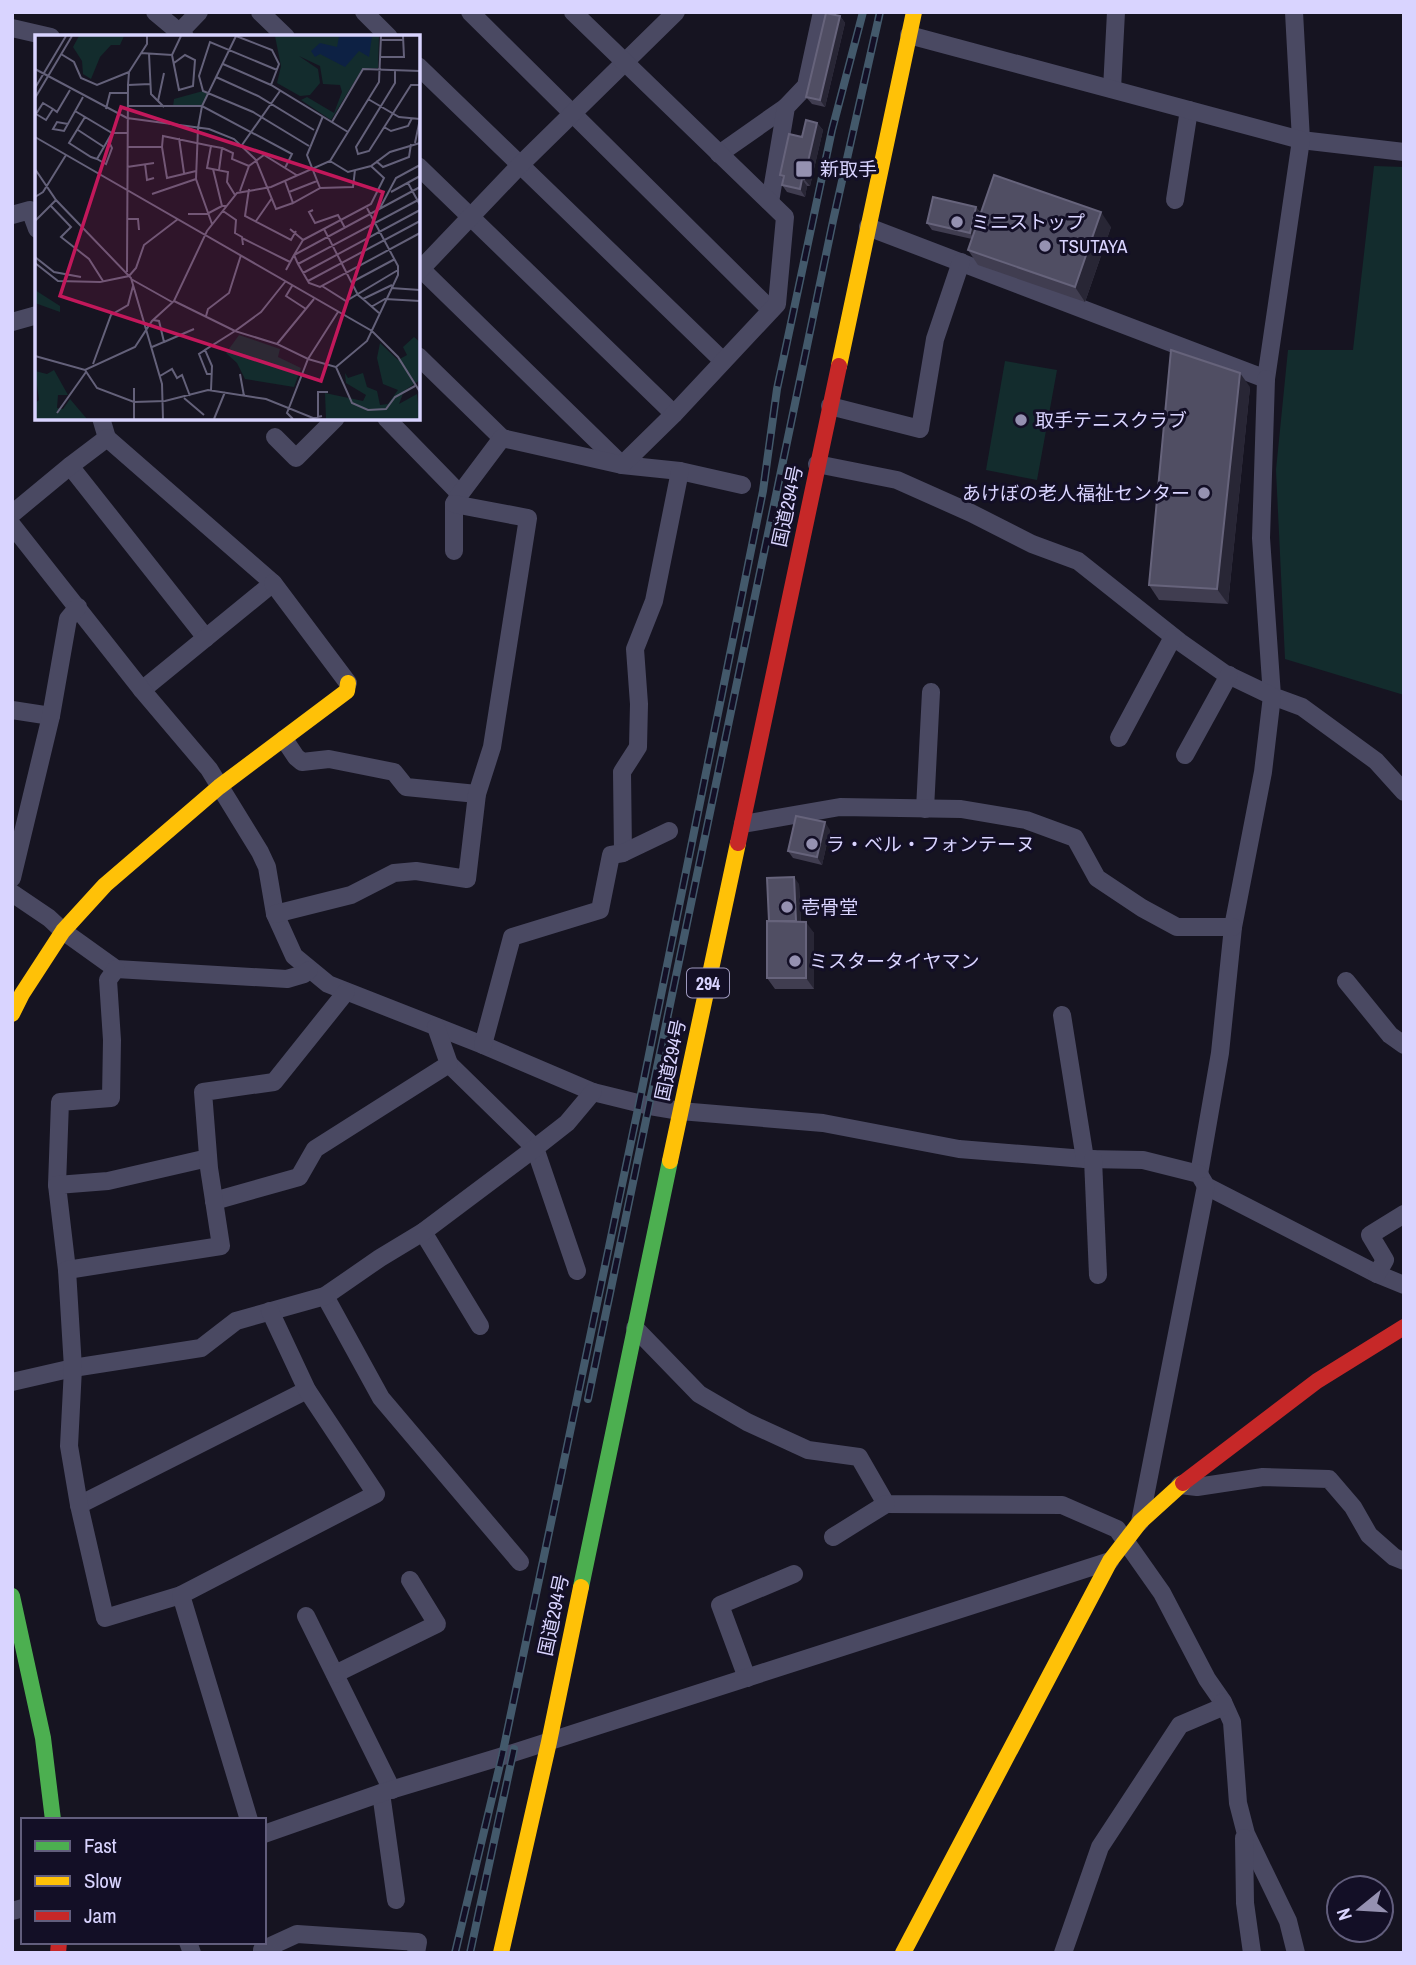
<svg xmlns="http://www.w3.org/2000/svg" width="1416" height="1965" viewBox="0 0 1416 1965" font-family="'Archivo Narrow','Noto Sans JP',sans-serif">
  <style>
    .green { fill: #132c2d }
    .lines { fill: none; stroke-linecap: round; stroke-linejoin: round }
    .street { stroke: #4a4962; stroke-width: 18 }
    .fast { stroke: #4caf50; stroke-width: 16 }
    .slow { stroke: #ffc107; stroke-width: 16 }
    .jam { stroke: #c62828; stroke-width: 16 }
    .rail-casing { stroke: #43596b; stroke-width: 8 }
    .rail { stroke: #130f26; stroke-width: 5; stroke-dasharray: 16; stroke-linecap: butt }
    .wall { fill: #403d50 }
    .shaded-wall { fill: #282635 }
    .building { fill: #504e63; stroke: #66637b; stroke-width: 2 }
    .poi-dot { fill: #9591b1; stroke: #130f26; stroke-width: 2.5 }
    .labels { text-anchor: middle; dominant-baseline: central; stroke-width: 6; stroke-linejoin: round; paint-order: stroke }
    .shield { fill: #130f26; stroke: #9e99be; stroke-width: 2 }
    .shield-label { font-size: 18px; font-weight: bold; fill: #d9d4ff }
    .poi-label { font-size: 19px; fill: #d9d4ff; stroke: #130f26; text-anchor: start }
    .street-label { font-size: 19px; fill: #d9d4ff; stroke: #130f26 }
    .inset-road { fill: none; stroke: #64617a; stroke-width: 2 }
    .view { fill: #c2185b; fill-opacity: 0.15; stroke: #c2185b; stroke-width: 3.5 }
    .inset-edge { fill: none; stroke: #d9d4ff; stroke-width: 3.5 }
  </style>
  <rect width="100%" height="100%" fill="#161421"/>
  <g class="green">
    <polygon points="1374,166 1404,167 1404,695 1285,659 1276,470 1288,350 1353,350"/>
    <polygon points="1005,361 1057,370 1037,480 986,470"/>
  </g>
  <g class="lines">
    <g class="street">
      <polyline points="155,12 185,37"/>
      <polyline points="260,12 286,37"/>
      <polyline points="364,12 389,37"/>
      <polyline points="470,12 771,310"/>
      <polyline points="1294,12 1301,140 1404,152"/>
      <polyline points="12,28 51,37"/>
      <polyline points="175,37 199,12"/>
      <polyline points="418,66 723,361"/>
      <polyline points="1112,89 1116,12"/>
      <polyline points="719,154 786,107"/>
      <polyline points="418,166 674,414"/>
      <polyline points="1175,200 1189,110"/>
      <polyline points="770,202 786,107 806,86 822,12"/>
      <polyline points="12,215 30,210 37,229"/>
      <polyline points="868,227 1266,379 1301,140 909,35"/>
      <polyline points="418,266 622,465 680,471 742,485"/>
      <polyline points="418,272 520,165 676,12"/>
      <polyline points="12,322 37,315"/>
      <polyline points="418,356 502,438"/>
      <polyline points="1266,379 1261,538 1272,696 1302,707 1376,761 1404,792"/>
      <polyline points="830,406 920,429 935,339 961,262"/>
      <polyline points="101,418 107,438"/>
      <polyline points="386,418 460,494"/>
      <polyline points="275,437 296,458 336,418"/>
      <polyline points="817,464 897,480 971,513 1032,544 1078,561 1180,642 1224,673 1272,696 1263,772 1233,927 1220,1053 1199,1174"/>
      <polyline points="70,466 206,638"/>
      <polyline points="12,514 70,466 107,438 273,583 142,690"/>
      <polyline points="12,525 142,690 209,769 260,852 267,867 275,914 294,956 328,984 483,1045 593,1092 650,1106 680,1111 823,1123 959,1149 1085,1159 1143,1160 1199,1174 1206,1186 1377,1274 1404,1285"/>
      <polyline points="454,551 454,504 460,494 502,438 622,465 674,414 777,304 785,217 573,12"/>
      <polyline points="273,583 348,683"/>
      <polyline points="12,710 51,716"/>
      <polyline points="1119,738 1173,637"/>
      <polyline points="284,739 296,757 302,762 329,759 394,772 406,787 477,794"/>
      <polyline points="1185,755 1229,675"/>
      <polyline points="925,809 931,692"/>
      <polyline points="743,824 840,807 961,809 1026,820 1075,838 1097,878 1142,908 1177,927 1233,927"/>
      <polyline points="623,853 622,772 638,747 639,704 635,649 654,601 680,471"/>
      <polyline points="12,878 51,716 68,619 78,607"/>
      <polyline points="12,893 49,918 63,931 116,969 287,979 304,974 309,970"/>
      <polyline points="275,914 351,895 394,873 416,871 467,879 477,794 492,747 528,518 454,504"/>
      <polyline points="1346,981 1390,1035 1404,1045"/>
      <polyline points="1062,1015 1085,1159"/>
      <polyline points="483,1045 512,937 600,910 611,855 623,853 669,831"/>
      <polyline points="449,1064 535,1148 577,1271"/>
      <polyline points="1093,1159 1098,1275"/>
      <polyline points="57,1185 60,1102 111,1098 112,1040 108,980 116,969"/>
      <polyline points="214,1201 299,1177 315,1149 449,1064 436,1027"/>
      <polyline points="423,1232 480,1326"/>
      <polyline points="67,1270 57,1185 108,1181 208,1158"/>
      <polyline points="1377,1274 1385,1260 1370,1235 1404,1214"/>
      <polyline points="325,1296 381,1398 520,1562"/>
      <polyline points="635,1328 699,1394 747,1422 808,1450 859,1457 886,1504 1062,1505 1117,1529 1162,1593 1207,1679 1223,1702 1232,1722 1238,1803 1246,1834 1288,1921 1296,1953"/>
      <polyline points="12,1382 73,1368 201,1348 236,1321 325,1296 380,1258 423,1232 535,1148 567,1123 593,1092"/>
      <polyline points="1180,1485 1197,1487 1263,1477 1329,1479 1353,1507 1369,1535 1394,1557 1404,1561"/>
      <polyline points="79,1505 307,1390"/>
      <polyline points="1140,1522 1206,1186"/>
      <polyline points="833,1537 886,1504"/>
      <polyline points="181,1595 105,1618 79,1505 69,1446 73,1368 67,1270 221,1246 209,1168 203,1092 274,1082 346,992"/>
      <polyline points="306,1616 392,1790"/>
      <polyline points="335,1674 437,1624 410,1580"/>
      <polyline points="747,1678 720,1605 794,1574"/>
      <polyline points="381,1793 396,1900"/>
      <polyline points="249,1820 181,1595 376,1494 307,1390 270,1311"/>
      <polyline points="264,1834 381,1793 513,1753 1110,1561"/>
      <polyline points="1244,1838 1245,1903 1252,1953"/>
      <polyline points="12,1911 23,1908"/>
      <polyline points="188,1942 192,1953"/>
      <polyline points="262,1953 262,1950 297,1934 418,1942 416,1953"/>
      <polyline points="1063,1953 1100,1847 1180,1725 1220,1708 1223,1702"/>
    </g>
    <g class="fast">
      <polyline points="581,1587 670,1161"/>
      <polyline points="12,1596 43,1738 53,1820"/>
    </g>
    <g class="slow">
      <polyline points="839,366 914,12"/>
      <polyline points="12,1014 22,994 63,931 105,885 219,787 347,691 348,683"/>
      <polyline points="670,1161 738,843"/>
      <polyline points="501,1953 549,1742 581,1587"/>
      <polyline points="903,1953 1110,1561 1140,1522 1183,1483"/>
    </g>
    <g class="jam">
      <polyline points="738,843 839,366"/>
      <polyline points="1183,1483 1317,1381 1404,1327"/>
      <polyline points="58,1953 59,1942"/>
    </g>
    <g class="rail-casing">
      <g id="rail">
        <polyline points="588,1399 833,221 880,12"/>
        <polyline points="455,1953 502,1756 639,1104 763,491 777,389 832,130 863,12"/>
        <polyline points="470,1953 514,1749"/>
      </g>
    </g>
    <use href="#rail" class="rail"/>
  </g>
  <g class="wall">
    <polygon points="840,16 845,23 825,107 812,104 806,97"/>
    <polygon points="817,123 823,130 810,186 807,186 805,197 787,192 782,185 783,180 780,175 802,137"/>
    <polygon points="976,207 981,213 1111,227 1085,302 978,265 968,250 972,239 932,230 927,223"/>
    <polygon points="1250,387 1228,604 1159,600 1149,585"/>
    <polygon points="830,830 822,865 793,858 788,851"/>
    <polygon points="799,884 801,922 814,933 814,989 775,989 767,978 769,921"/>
  </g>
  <g class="shaded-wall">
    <polygon points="840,16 845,23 825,107 820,100"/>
    <polygon points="817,123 823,130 810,186 804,179"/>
    <polygon points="802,179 807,186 805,197 800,189"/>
    <polygon points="976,207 981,214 975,240 970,233"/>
    <polygon points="1101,212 1111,227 1085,302 1075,287"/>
    <polygon points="1240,373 1250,387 1228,604 1217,589"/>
    <polygon points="825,822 830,830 822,865 817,857"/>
    <polygon points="794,877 799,884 801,929 796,921"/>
    <polygon points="806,922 814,933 814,989 806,978"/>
  </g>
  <g class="building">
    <polygon points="826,13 840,16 820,100 806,97"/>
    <polygon points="806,120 817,123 804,179 802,179 800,189 782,185 784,176 780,175 789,134 802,137"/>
    <polygon points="994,175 1101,212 1075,287 968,250"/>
    <polygon points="933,197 976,207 970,233 927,223"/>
    <polygon points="1171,350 1240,373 1217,589 1149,585"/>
    <polygon points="796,816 825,822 817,857 788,851"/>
    <polygon points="794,877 796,921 769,921 767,878"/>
    <polygon points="767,921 806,922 806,978 767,978"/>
  </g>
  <g class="poi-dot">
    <rect x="795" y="160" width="18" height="18" rx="3.5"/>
    <circle cx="957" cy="222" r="7"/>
    <circle cx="1045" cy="246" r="7"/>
    <circle cx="1021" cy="420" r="7"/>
    <circle cx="1204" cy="493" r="7"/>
    <circle cx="812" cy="844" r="7"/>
    <circle cx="787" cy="907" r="7"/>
    <circle cx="795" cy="961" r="7"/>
  </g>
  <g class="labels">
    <rect class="shield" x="687" y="968.5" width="42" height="29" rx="5"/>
    <g class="shield-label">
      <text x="708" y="983">294</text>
    </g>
    <g class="poi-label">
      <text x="820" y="169">新取手</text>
      <text x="971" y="222">ミニストップ</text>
      <text x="1059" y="246">TSUTAYA</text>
      <text x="1035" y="420">取手テニスクラブ</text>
      <text x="1190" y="493" text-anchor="end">あけぼの老人福祉センター</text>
      <text x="826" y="844">ラ・ベル・フォンテーヌ</text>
      <text x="801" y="907">壱骨堂</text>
      <text x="809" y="961">ミスタータイヤマン</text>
    </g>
    <g class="street-label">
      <text transform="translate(787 506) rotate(-78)">国道294号</text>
      <text transform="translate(670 1060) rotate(-78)">国道294号</text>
      <text transform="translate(553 1615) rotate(-78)">国道294号</text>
    </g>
  </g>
  <g transform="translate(35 35)">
    <rect width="385" height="385" fill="#161421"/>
    <path d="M44,1H89L85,10H76L65,22L56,44L48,39L47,26L38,12ZM240,1H344L343,33L327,34L296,85L266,65L272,62L299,78L307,57L305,50L288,49L285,31L264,21L283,34L285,48L275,60L265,61L242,48L246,31ZM168,56L173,57L167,71L138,72L139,64ZM0,255L25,271V277L0,268ZM204,300L245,314L243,322L266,333L259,352L210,344L202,328L191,318ZM379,302L385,307V345L369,356L364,369L382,359L385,384H291L290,358L328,366L331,360L311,348L310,338L313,343L328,338L332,352L342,356L345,370L353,369L363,355L348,349L342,323L345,308L363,325L372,320L368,312ZM19,335L33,360H23L22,373L28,374L35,364L52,384H0V368L4,365L0,336L12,339Z" fill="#132c2d"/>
    <path d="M304,1H337L334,22L324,16L310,32L285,19L280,22L276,16L285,8L302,12Z" fill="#0d2144"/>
    <path class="inset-road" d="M201,1L237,15L244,29L236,50M346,5H368M106,18L137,20L146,1M26,19L39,27L46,43L62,50L94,37M114,19L116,59L129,72M137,20L144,55L158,51L160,25L150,20L139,28M346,22H369L368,1M188,29L236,50L313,97M0,34L92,83L174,94L199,104L221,125L241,174L258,168M242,35L175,7L164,41L168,56L218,77L274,111M360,36V48L321,112L323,119L334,116L376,50H385M181,42L223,61L279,95M93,50L115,49M0,53L31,1M0,63L37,1M333,64L364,82L385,84M123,66L129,38M93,71H167L257,119L250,133M18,74L11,85L1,79L8,68L18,74L22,77L35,55M71,74L75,58H93M40,76L77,98H92M50,82L34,108L56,122L62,124L77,98M297,87L328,34L385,36M33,89L22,87L18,94L29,96L48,62M349,92L356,96L373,91L377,83M43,95L69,112M0,102L337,296L363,322L385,357M144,103L149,138M380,108L385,84M207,110L245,56M176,111L187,113L184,135M92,112H127L132,143L161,136M127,112L128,101L176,111L172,133L193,137L192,147L200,160M187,113L198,118L197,124L214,131M62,124L71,129L77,113L73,105M295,126L313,137L336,131L355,117L385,108M341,126L348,132L374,122L376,109M110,129L112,145L119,143M92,132L119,128M0,134L21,165L96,243L127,349L128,384M178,134L187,171H192M250,146L258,168L285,153L272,120L288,81M373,148L385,170M285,153L318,152L320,135M214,154L210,181L256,205L261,196M205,156L214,131L229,120L263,141M254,157L282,146M356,157L385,141M117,159L161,144M0,162L8,157L31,120M15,170L36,192L26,202L54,224L68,246M345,173L361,143L385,130M278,175L274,177L280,188L303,180L310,193M188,176L201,185L200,198L207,202L208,210M153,179H172L187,171M92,184H103L104,195M0,186L21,165M221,186L237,163M177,189L161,144L163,93L167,71L201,1M255,194L268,205L259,220L263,229L274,248L285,252L385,198M289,194L323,260L328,264L357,250M207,203L255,227M268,205L336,169L349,143L336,131M0,222L19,237L46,242M0,228L23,246L65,247L94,241L101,233L109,210L143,184M263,229L385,164M251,235L259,220L385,152M92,237L93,50L94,37L112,9V1M268,238L385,175M96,244L137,267M273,246L385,186M317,247L360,224M257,251L251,261L271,274M287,251L311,266L363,235M356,253L385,255M279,264L242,309L273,324L303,277M328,264L344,278M139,266L200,296L226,277L250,247M336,272L350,264L385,266M171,281L173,274L194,258L206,220M129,307L159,294M117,312L129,307L124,286L118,285M170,315L164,319L172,339H177M0,321L50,335L100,312L117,286L139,266L172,196L202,158L236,152L295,126L344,47L346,1M58,329L76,280L93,270L98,251M301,332L332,306L363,240V231L332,173M50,335L62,353L99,367L130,366L173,355L231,364L278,383L287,381M205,339L209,361M125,341L137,334L142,343L147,340L155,361M176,355L177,331L170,315L200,296L242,309M149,363L169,380M22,378L51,337M283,383V357H293M99,384V353M179,384L190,357M258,384L252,378L273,324L301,332L317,368L333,375L351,374L360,362L380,351"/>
    <path class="view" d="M86,72L348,157L286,346L25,261Z"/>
    <rect width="385" height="385" class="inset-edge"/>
  </g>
  <rect width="1416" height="1965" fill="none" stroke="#d9d4ff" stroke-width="28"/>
  <rect x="21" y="1818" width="245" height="126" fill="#130f26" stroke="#625e7d" stroke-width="2"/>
  <rect x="35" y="1841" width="35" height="10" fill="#4caf50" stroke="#625e7d" stroke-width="2"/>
  <text x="84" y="1853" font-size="21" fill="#d9d4ff">Fast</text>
  <rect x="35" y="1876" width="35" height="10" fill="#ffc107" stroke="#625e7d" stroke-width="2"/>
  <text x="84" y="1888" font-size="21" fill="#d9d4ff">Slow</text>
  <rect x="35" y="1911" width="35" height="10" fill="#c62828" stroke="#625e7d" stroke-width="2"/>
  <text x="84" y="1923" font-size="21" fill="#d9d4ff">Jam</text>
  <g transform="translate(1360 1909) rotate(252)"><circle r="33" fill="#130f26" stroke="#625e7d" stroke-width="2"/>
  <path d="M0-5L12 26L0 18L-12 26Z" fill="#9591b1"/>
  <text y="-10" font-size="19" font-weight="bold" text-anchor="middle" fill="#d9d4ff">N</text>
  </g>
</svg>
